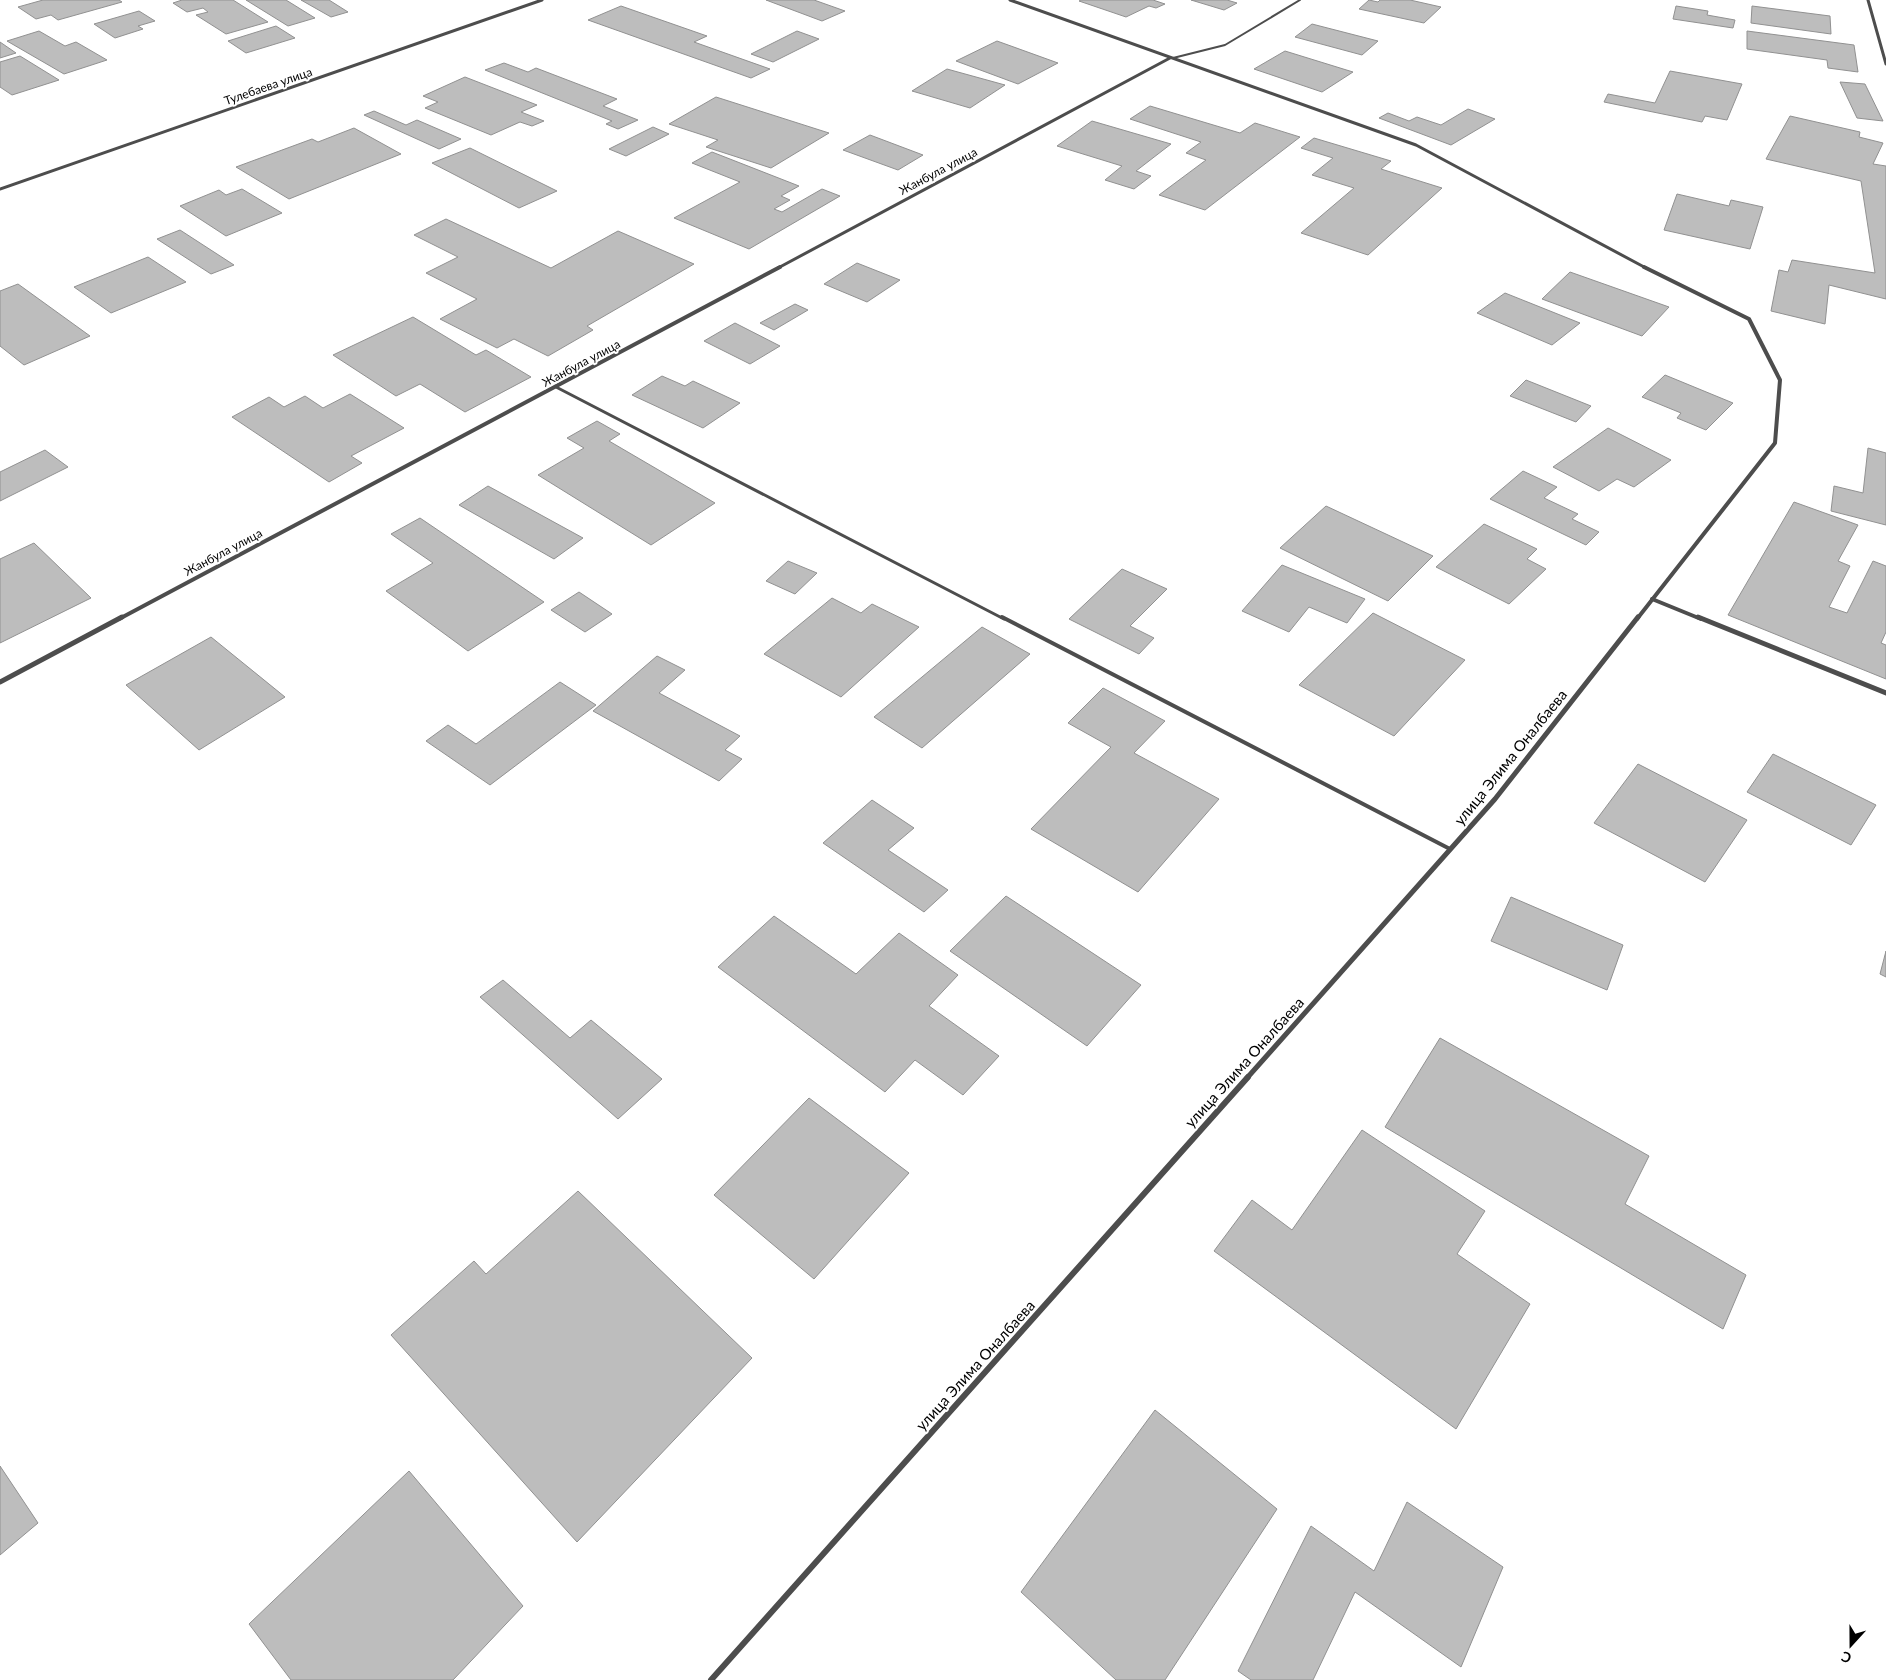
<svg xmlns="http://www.w3.org/2000/svg" width="1886" height="1680" viewBox="0 0 1886 1680" font-family="Lato,sans-serif">
  <style>
    .building { fill: #bdbdbd; stroke: #919191 }
    .lines { fill: none; stroke-linecap: round; stroke-linejoin: round }
    .service-far2 { stroke: #4d4d4d; stroke-width: 2 }
    .service-far1 { stroke: #4d4d4d; stroke-width: 3 }
    .service { stroke: #4d4d4d; stroke-width: 4 }
    .minor-far3 { stroke: #4d4d4d; stroke-width: 3 }
    .minor-far2 { stroke: #4d4d4d; stroke-width: 4 }
    .minor-far1 { stroke: #4d4d4d; stroke-width: 5 }
    .minor { stroke: #4d4d4d; stroke-width: 6 }
    .labels { text-anchor: middle; dominant-baseline: central; stroke-width: 4; stroke-linejoin: round; paint-order: stroke }
    .far-street-label { font-size: 12px; fill: #000; stroke: #fff }
    .street-label { font-size: 15px; fill: #000; stroke: #fff }
  </style>
  <rect width="100%" height="100%" fill="#fff"/>
  <g class="building">
    <polygon points="43,0 119,0 122,2 58,20 51,15 36,19 18,7"/>
    <polygon points="182,0 233,0 268,22 226,34 196,15 208,12 203,8 187,12 173,3"/>
    <polygon points="246,0 286,0 315,18 288,26"/>
    <polygon points="301,0 329,0 348,12 331,17"/>
    <polygon points="766,0 814,0 845,11 822,21"/>
    <polygon points="1081,0 1153,0 1165,4 1156,8 1149,6 1126,17 1079,1"/>
    <polygon points="1191,0 1227,0 1237,3 1224,10"/>
    <polygon points="1369,0 1378,2 1380,0 1410,0 1441,7 1424,23 1359,9"/>
    <polygon points="621,6 707,36 694,42 770,69 751,78 588,20"/>
    <polygon points="1676,6 1708,11 1707,15 1735,20 1733,28 1673,19"/>
    <polygon points="1752,6 1830,16 1831,34 1751,23"/>
    <polygon points="139,11 155,21 138,26 143,29 115,38 94,24"/>
    <polygon points="1312,24 1378,41 1362,55 1295,37"/>
    <polygon points="276,26 295,38 246,53 228,41"/>
    <polygon points="39,31 65,46 76,42 107,60 64,74 7,41"/>
    <polygon points="797,31 819,39 773,62 751,54"/>
    <polygon points="1747,31 1854,45 1858,72 1828,68 1827,60 1747,49"/>
    <polygon points="997,41 1058,63 1018,84 956,61"/>
    <polygon points="0,42 16,53 0,58"/>
    <polygon points="1285,51 1353,72 1322,92 1254,69"/>
    <polygon points="20,56 59,80 12,95 0,87 0,62"/>
    <polygon points="504,63 528,72 536,68 617,99 603,106 638,120 618,129 606,124 612,121 485,70"/>
    <polygon points="947,69 1005,85 970,108 912,91"/>
    <polygon points="1670,71 1742,84 1727,120 1705,116 1702,122 1604,102 1608,94 1655,103"/>
    <polygon points="465,77 537,105 521,112 544,121 532,126 520,122 491,135 425,108 438,102 423,96"/>
    <polygon points="1840,82 1865,84 1883,121 1857,118"/>
    <polygon points="716,97 829,133 771,168 706,147 718,140 669,124"/>
    <polygon points="1150,106 1240,133 1255,123 1300,137 1205,210 1159,195 1206,160 1186,153 1201,142 1130,119"/>
    <polygon points="1468,109 1495,119 1451,145 1379,118 1388,113 1409,121 1417,117 1441,125"/>
    <polygon points="374,111 406,125 417,120 461,139 439,149 364,115"/>
    <polygon points="1790,116 1860,132 1859,137 1883,143 1873,164 1886,166 1886,299 1829,285 1825,324 1771,311 1779,270 1788,272 1792,260 1875,273 1861,181 1766,159"/>
    <polygon points="1092,121 1171,144 1136,171 1151,176 1134,189 1105,180 1122,166 1057,146"/>
    <polygon points="653,127 669,134 626,156 609,149"/>
    <polygon points="354,128 401,154 289,199 236,167 312,139 318,142"/>
    <polygon points="870,135 923,155 898,170 843,150"/>
    <polygon points="1314,138 1391,161 1381,169 1442,188 1368,255 1301,233 1354,188 1312,175 1333,158 1301,148"/>
    <polygon points="470,148 557,191 519,208 432,163"/>
    <polygon points="712,152 799,186 781,196 790,200 774,209 782,212 822,189 840,196 749,249 674,218 740,182 692,163"/>
    <polygon points="242,189 282,213 226,236 180,206 219,190 226,195"/>
    <polygon points="1677,194 1729,206 1731,200 1763,207 1750,249 1664,230"/>
    <polygon points="446,219 551,268 618,231 694,264 587,326 593,330 548,356 514,339 497,348 440,319 477,299 426,273 458,257 414,235"/>
    <polygon points="180,230 234,265 211,274 157,239"/>
    <polygon points="148,257 186,282 111,313 74,287"/>
    <polygon points="857,263 900,280 867,302 824,284"/>
    <polygon points="1570,272 1669,307 1642,336 1542,299"/>
    <polygon points="18,284 90,336 24,365 0,346 0,291"/>
    <polygon points="1505,293 1580,323 1552,345 1477,313"/>
    <polygon points="795,304 808,310 774,330 760,323"/>
    <polygon points="413,317 476,355 486,350 531,377 465,412 420,384 396,396 333,355"/>
    <polygon points="735,323 780,346 750,364 704,341"/>
    <polygon points="1665,375 1733,403 1706,430 1677,418 1681,413 1642,397"/>
    <polygon points="662,376 685,386 693,381 740,403 703,428 632,395"/>
    <polygon points="1526,380 1591,406 1576,422 1510,396"/>
    <polygon points="350,394 404,428 351,456 362,463 329,482 232,417 269,397 284,407 305,396 323,408"/>
    <polygon points="597,421 620,434 609,441 715,503 651,545 538,475 584,448 567,438"/>
    <polygon points="1608,428 1671,460 1634,487 1617,479 1599,491 1553,467"/>
    <polygon points="1868,448 1886,453 1886,525 1831,511 1834,486 1863,493"/>
    <polygon points="45,450 68,467 0,501 0,472"/>
    <polygon points="1523,471 1557,487 1544,498 1578,514 1572,519 1599,532 1586,545 1490,499"/>
    <polygon points="488,486 583,538 554,559 459,505"/>
    <polygon points="1794,502 1858,525 1838,561 1850,566 1829,607 1847,613 1873,561 1886,566 1886,632 1881,643 1886,645 1886,679 1728,615"/>
    <polygon points="1326,506 1433,556 1388,601 1280,548"/>
    <polygon points="420,518 544,602 468,651 386,591 433,563 391,534"/>
    <polygon points="1484,524 1537,549 1527,559 1546,569 1509,604 1436,567"/>
    <polygon points="34,543 91,598 0,643 0,559"/>
    <polygon points="788,561 817,573 795,594 766,581"/>
    <polygon points="1282,565 1365,599 1347,623 1309,607 1289,632 1242,611"/>
    <polygon points="1122,569 1167,589 1130,626 1154,638 1139,654 1069,619"/>
    <polygon points="579,592 612,614 585,632 551,610"/>
    <polygon points="832,598 861,613 872,604 919,627 841,697 764,654"/>
    <polygon points="1373,613 1465,660 1394,736 1299,685"/>
    <polygon points="982,627 1030,654 922,748 874,717"/>
    <polygon points="211,637 285,697 199,750 126,685"/>
    <polygon points="657,656 685,670 659,693 740,736 725,750 742,759 719,781 593,711"/>
    <polygon points="560,682 596,705 490,785 426,741 448,725 476,744"/>
    <polygon points="1103,688 1165,721 1134,753 1219,799 1138,892 1031,829 1111,747 1068,723"/>
    <polygon points="1773,754 1876,805 1851,845 1747,792"/>
    <polygon points="1638,764 1747,820 1705,882 1594,823"/>
    <polygon points="872,800 914,828 888,850 948,890 924,912 823,843"/>
    <polygon points="1006,896 1141,985 1087,1046 950,951"/>
    <polygon points="1511,897 1623,945 1607,990 1491,941"/>
    <polygon points="774,916 856,974 899,933 958,975 929,1006 999,1056 963,1095 915,1060 885,1092 718,967"/>
    <polygon points="1886,951 1886,977 1880,974"/>
    <polygon points="503,980 570,1038 591,1020 662,1079 618,1119 480,997"/>
    <polygon points="1440,1038 1649,1156 1625,1204 1746,1275 1723,1329 1385,1127"/>
    <polygon points="809,1098 909,1173 814,1279 714,1195"/>
    <polygon points="1362,1130 1485,1211 1457,1254 1530,1304 1456,1429 1214,1251 1252,1200 1292,1230"/>
    <polygon points="578,1191 752,1358 577,1542 391,1335 474,1261 486,1274"/>
    <polygon points="1155,1410 1277,1509 1165,1680 1116,1680 1021,1592"/>
    <polygon points="0,1466 38,1523 0,1555"/>
    <polygon points="409,1471 523,1606 453,1680 291,1680 249,1624"/>
    <polygon points="1407,1502 1503,1567 1461,1667 1355,1592 1313,1680 1251,1680 1238,1671 1311,1526 1374,1571"/>
  </g>
  <g class="lines">
    <polyline class="service-far2" points="1173,58 1225,45 1300,0"/>
    <polyline class="service-far1" points="556,387 1004,619"/>
    <polyline class="service" points="1002,617 1450,849"/>
    <g class="minor-far3">
      <polyline points="1010,0 1416,145 1646,268"/>
      <polyline points="1868,0 1886,64"/>
      <polyline points="0,189 542,0"/>
      <polyline points="778,268 1170,58"/>
    </g>
    <g class="minor-far2">
      <polyline points="1652,599 1701,619"/>
      <polyline points="119,619 780,267"/>
      <polyline points="1637,619 1775,443 1780,380 1749,319 1644,267"/>
    </g>
    <g class="minor-far1">
      <polyline points="1698,617 1886,693"/>
      <polyline points="0,682 122,617"/>
      <polyline points="1247,1078 1495,799 1638,617"/>
    </g>
    <polyline class="minor" points="711,1680 1248,1077"/>
  </g>
  <g class="labels">
    <g class="far-street-label">
      <text transform="translate(268 86) rotate(-19)">Тулебаева улица</text>
      <text transform="translate(938 171) rotate(-28)">Жанбула улица</text>
      <text transform="translate(581 363) rotate(-28)">Жанбула улица</text>
      <text transform="translate(223 552) rotate(-28)">Жанбула улица</text>
    </g>
    <g class="street-label">
      <text transform="translate(1510 757) rotate(-51)">улица Элима Оналбаева</text>
      <text transform="translate(1244 1062) rotate(-48)">улица Элима Оналбаева</text>
      <text transform="translate(975 1365) rotate(-48)">улица Элима Оналбаева</text>
    </g>
  </g>
  <g transform="translate(1851 1645) rotate(201)" stroke="#ffffff" stroke-width="4" paint-order="stroke">
  <path d="M0-4L9 19L0 12L-9 19Z" fill="#000000"/>
  <text y="-8" font-size="14" font-weight="bold" text-anchor="middle" fill="#000000">С</text>
  </g>
</svg>
